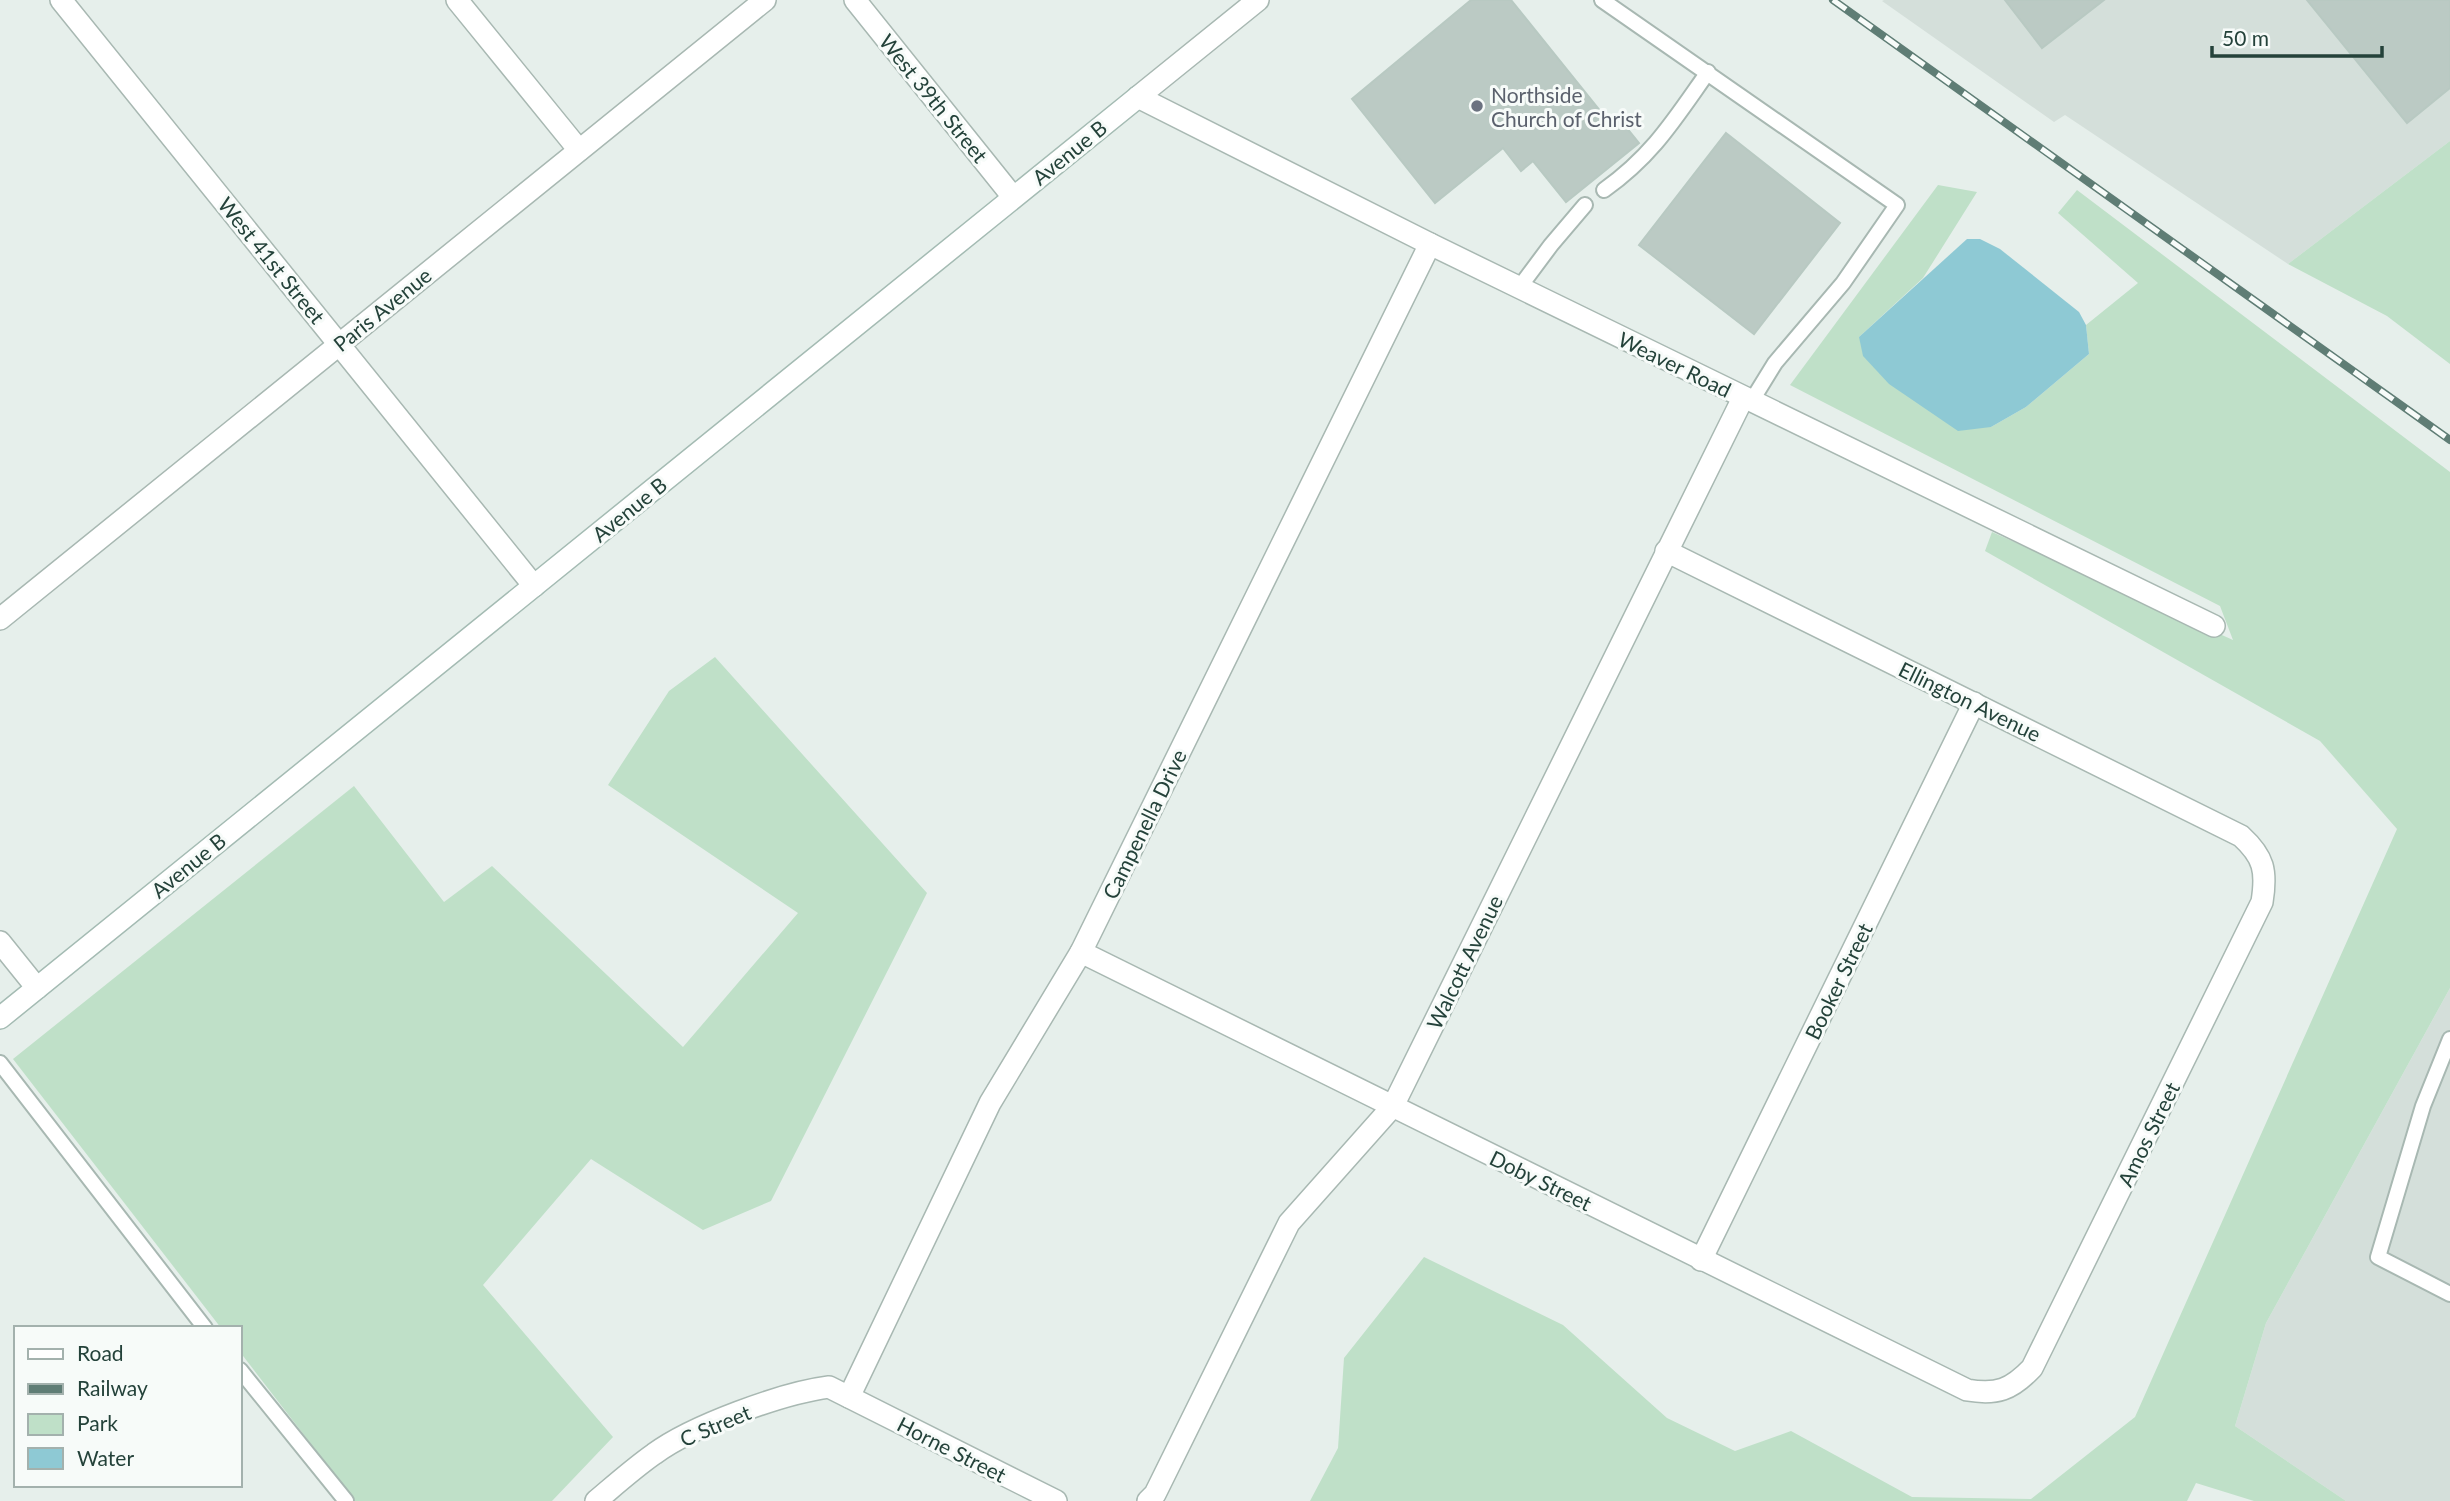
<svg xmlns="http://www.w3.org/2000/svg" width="2450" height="1501" viewBox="0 0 2450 1501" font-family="Lato,sans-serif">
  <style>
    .built { fill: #d4dfda }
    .green { fill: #bfe0c8 }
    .water { fill: #8ec9d4 }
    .building { fill: #bbcac4; stroke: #b8c9c2; stroke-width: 2 }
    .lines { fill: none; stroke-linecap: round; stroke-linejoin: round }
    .service-casing { stroke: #a8b8b2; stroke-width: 18 }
    .minor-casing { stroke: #a8b8b2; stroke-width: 24 }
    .tertiary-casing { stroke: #a8b8b2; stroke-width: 24 }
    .secondary-casing { stroke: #a4bbb3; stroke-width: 24 }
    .service { stroke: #fff; stroke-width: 14 }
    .minor { stroke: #fff; stroke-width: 21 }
    .tertiary { stroke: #fff; stroke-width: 21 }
    .secondary { stroke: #fff; stroke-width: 21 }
    .rail-casing { stroke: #5f7d75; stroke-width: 8 }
    .rail { stroke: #f7fbf9; stroke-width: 5; stroke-dasharray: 16; stroke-linecap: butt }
    .worship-dot { fill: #6b7280; stroke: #f7fbf9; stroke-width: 2.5 }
    .labels { text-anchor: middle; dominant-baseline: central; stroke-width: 6; stroke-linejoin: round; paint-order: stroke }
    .worship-label { font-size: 21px; fill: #5b616d; stroke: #f7fbf9; text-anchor: start }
    .street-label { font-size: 21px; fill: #24423a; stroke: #f7fbf9 }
  </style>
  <rect width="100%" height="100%" fill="#e6efeb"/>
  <g class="built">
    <polygon points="1884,0 2450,0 2450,141 2288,264 2065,115 2054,122 1882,1"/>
    <polygon points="2450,988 2450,1501 2346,1501 2235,1426 2266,1323"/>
  </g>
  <g class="green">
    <polygon points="2450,141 2450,364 2387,316 2288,264"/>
    <polygon points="1938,185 1977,192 1923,278 1859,337 1991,427 2026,407 2089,354 2086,325 2138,283 2058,213 2077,190 2450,472 2450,988 2266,1323 2235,1426 2346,1501 2254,1501 2196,1483 2187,1501 1310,1501 1338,1448 1344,1358 1424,1257 1563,1325 1667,1418 1735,1451 1791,1431 1912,1497 2031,1499 2135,1417 2397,829 2320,741 1985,551 1992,532 2233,640 2220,606 1790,385"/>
    <polygon points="715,657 927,893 771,1201 703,1230 591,1159 483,1285 613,1437 552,1501 355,1501 240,1352 240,1328 221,1328 13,1059 354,786 444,902 492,866 683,1047 798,913 608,785 669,691"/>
  </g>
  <polygon class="water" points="1967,239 1980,239 2000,249 2079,312 2086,325 2089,354 2026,407 1991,427 1958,431 1889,384 1863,356 1859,337"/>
  <g class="building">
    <polygon points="1471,0 1511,0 1609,122 1617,116 1639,143 1566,202 1533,161 1521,171 1503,148 1435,203 1352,99"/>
    <polygon points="2005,0 2104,0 2042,48"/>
    <polygon points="2307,0 2450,0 2450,88 2407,123"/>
    <polygon points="1726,133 1840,223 1754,334 1639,245"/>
  </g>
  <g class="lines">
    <g class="service-casing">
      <g id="service">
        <polyline points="1602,0 1897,205 1843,283 1775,363 1751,402"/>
        <path d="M1604,190C1653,155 1674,120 1708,72"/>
        <polyline points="1519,288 1551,245 1585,205"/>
        <polyline points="2450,1039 2423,1106 2378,1257 2450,1294"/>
        <polyline points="0,1063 205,1328"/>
        <polyline points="240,1370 346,1501"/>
      </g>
    </g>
    <g class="minor-casing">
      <g id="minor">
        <polyline points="61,0 534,586"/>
        <polyline points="457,0 579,150"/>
        <polyline points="855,0 1013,197"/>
        <polyline points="1138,97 1430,244 2214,626"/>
        <polyline points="0,619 765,0"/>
        <polyline points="0,942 37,988"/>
        <path d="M1081,952L1967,1390C1997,1395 2011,1390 2032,1368L2262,902C2267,871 2264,857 2241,836L1666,551"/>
        <polyline points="1701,1260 1974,703"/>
        <polyline points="849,1397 990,1103 1081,952 1430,244"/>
        <path d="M596,1501C615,1485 634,1468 654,1454C692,1426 782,1393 829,1387L1056,1501"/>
        <polyline points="1148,1501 1155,1494 1289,1223 1393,1106 1743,398"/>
      </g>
    </g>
    <g class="tertiary-casing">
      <polyline id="tertiary" points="1138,97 1258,0"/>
    </g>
    <g class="secondary-casing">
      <polyline id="secondary" points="0,1018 1138,97"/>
    </g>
    <use href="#service" class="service"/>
    <use href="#minor" class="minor"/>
    <use href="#tertiary" class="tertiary"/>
    <use href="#secondary" class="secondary"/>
    <g class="rail-casing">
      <polyline id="rail" points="1833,0 2450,440"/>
    </g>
    <use href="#rail" class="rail"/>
  </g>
  <circle class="worship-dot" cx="1477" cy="106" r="7"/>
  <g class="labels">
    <g class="worship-label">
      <text x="1491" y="94">Northside<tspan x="1491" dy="24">Church of Christ</tspan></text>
    </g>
    <g class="street-label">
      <text transform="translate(934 98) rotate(51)">West 39th Street</text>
      <text transform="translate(1069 152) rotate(-39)">Avenue B</text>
      <text transform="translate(272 260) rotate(51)">West 41st Street</text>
      <text transform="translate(382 309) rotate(-39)">Paris Avenue</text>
      <text transform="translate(1675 364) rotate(26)">Weaver Road</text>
      <text transform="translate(629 509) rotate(-39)">Avenue B</text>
      <text transform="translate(1970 701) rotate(26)">Ellington Avenue</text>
      <text transform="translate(1144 824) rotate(-64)">Campenella Drive</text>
      <text transform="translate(188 865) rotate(-39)">Avenue B</text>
      <text transform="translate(1464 962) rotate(-64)">Walcott Avenue</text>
      <text transform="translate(1838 981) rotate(-64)">Booker Street</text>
      <text transform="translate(2148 1134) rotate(-64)">Amos Street</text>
      <text transform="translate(1541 1180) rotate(26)">Doby Street</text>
      <text transform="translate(715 1425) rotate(-23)">C Street</text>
      <text transform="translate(952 1449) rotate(27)">Horne Street</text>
    </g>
  </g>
  <rect x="14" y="1326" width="228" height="161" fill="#f7fbf9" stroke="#a3b1ad" stroke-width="2"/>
  <rect x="28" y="1349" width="35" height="10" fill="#ffffff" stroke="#a3b1ad" stroke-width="2"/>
  <text x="77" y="1361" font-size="21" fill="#24423a">Road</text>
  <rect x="28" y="1384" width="35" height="10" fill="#5f7d75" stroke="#a3b1ad" stroke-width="2"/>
  <text x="77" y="1396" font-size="21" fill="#24423a">Railway</text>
  <rect x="28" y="1414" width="35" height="21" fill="#bfe0c8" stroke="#a3b1ad" stroke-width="2"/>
  <text x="77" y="1431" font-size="21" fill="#24423a">Park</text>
  <rect x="28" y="1448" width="35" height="21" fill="#8ec9d4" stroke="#a3b1ad" stroke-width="2"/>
  <text x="77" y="1466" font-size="21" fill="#24423a">Water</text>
  <path d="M2212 46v10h170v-10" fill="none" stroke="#24423a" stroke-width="3.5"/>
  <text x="2222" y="46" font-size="21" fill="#24423a" stroke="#f7fbf9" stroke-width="5" paint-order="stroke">50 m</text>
</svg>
